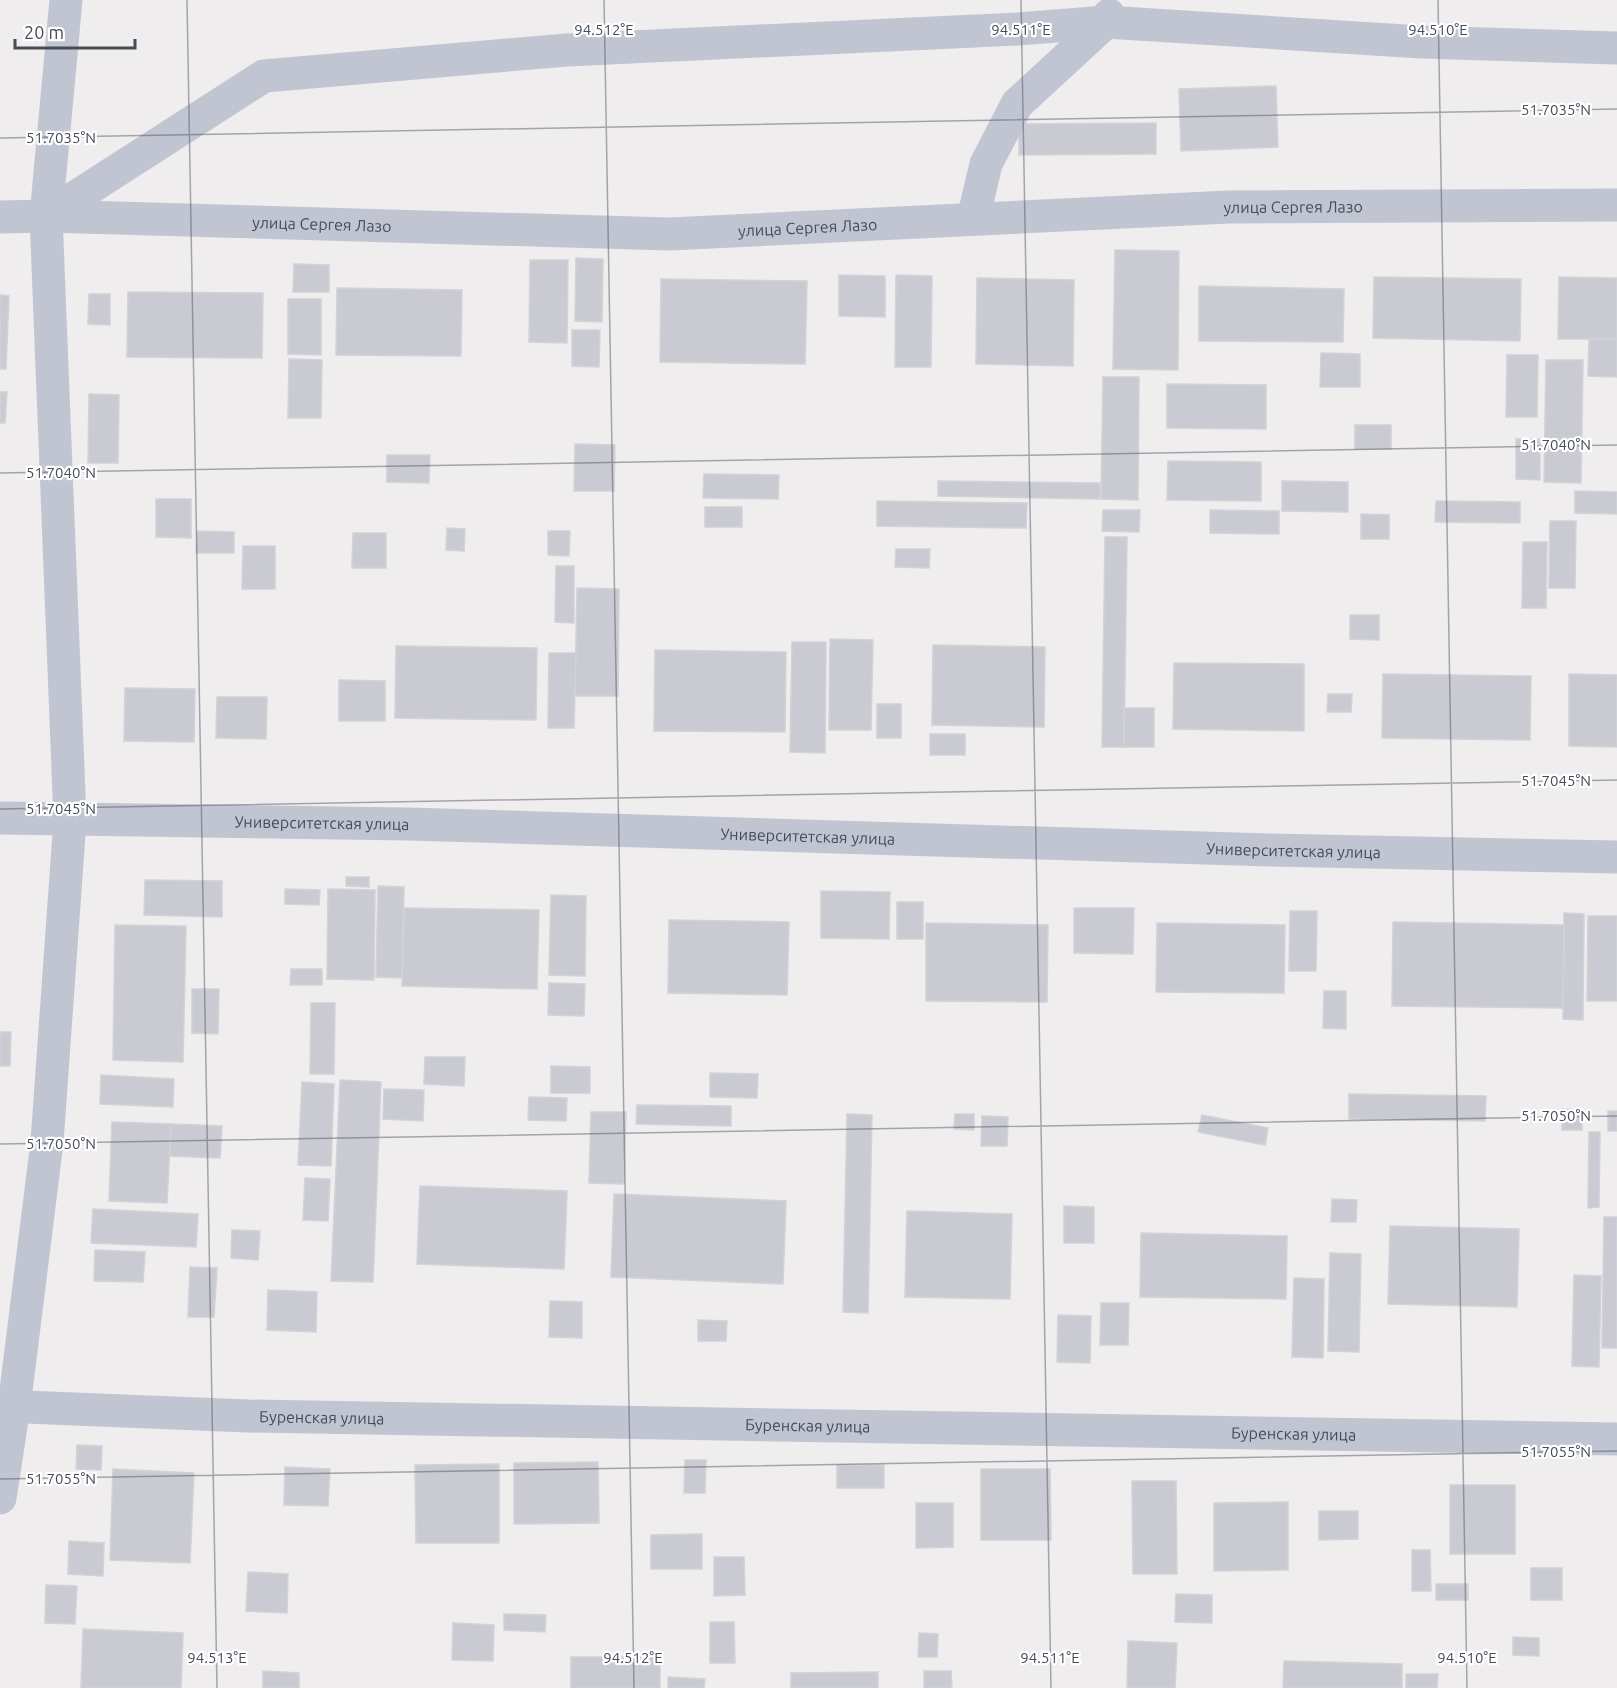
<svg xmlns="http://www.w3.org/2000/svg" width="1617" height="1688" viewBox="0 0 1617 1688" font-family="Ubuntu,sans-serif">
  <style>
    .building { fill: #cacbd2; stroke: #d1d1d8; stroke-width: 1.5 }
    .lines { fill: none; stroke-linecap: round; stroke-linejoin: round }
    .minor { stroke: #c1c5d2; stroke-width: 33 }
    .ticks { fill: none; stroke: #464c59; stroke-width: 1.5; stroke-opacity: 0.45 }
    .labels { text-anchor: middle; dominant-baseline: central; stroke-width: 4.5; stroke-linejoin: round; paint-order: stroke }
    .street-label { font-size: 16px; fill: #464c59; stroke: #fff }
    .ticks-label { font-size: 15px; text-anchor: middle; fill: #464c59; stroke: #fff; stroke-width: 4.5; stroke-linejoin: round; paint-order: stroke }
  </style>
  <rect width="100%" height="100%" fill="#efeded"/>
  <g class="building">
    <polygon points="1276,86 1278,147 1181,151 1179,89"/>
    <polygon points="1156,123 1156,154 1019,155 1019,124"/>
    <polygon points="1115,250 1179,251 1178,370 1113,369"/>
    <polygon points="576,258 603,259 602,322 575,321"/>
    <polygon points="530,260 568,260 567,343 529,342"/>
    <polygon points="294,264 329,265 329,292 293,292"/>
    <polygon points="839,275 885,276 885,317 839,316"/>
    <polygon points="896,275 932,276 931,367 895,367"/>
    <polygon points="1374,277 1521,279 1520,341 1373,338"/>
    <polygon points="1559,277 1617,278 1617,339 1558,339"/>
    <polygon points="977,278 1074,280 1073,366 976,364"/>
    <polygon points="661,279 807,281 805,364 660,362"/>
    <polygon points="1199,286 1344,289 1343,342 1199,341"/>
    <polygon points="337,288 462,290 461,356 336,355"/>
    <polygon points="128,292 263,293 262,358 127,357"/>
    <polygon points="89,294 110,294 110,325 88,324"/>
    <polygon points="0,295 9,296 6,369 0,369"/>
    <polygon points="288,299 321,299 321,355 288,354"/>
    <polygon points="572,330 600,330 599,367 572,366"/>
    <polygon points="1589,339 1617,339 1617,377 1588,376"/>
    <polygon points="1321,353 1360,354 1360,387 1320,387"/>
    <polygon points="1507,355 1538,355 1537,417 1506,417"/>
    <polygon points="289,359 322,360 321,418 288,418"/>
    <polygon points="1546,360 1583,360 1581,483 1544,482"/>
    <polygon points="1103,377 1139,377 1138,500 1101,499"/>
    <polygon points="1167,384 1266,385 1266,429 1167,428"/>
    <polygon points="0,392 7,392 5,423 0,423"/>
    <polygon points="89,394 119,395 118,463 88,463"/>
    <rect x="1355" y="425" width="36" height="24"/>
    <polygon points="1516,439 1540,439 1540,480 1516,479"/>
    <polygon points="575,444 615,445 614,491 574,491"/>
    <polygon points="387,455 430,455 429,483 387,482"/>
    <polygon points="1168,461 1261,462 1261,501 1167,500"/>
    <polygon points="704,474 779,475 778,499 703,498"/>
    <polygon points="938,481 1100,483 1100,499 938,496"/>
    <polygon points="1282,481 1348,482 1348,512 1282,511"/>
    <polygon points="1575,491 1617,492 1617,514 1575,513"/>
    <polygon points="156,499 191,499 191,538 156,537"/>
    <polygon points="877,501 1027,503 1026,528 877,526"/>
    <polygon points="1436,501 1520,502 1520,523 1435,522"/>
    <rect x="705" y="507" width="37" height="20"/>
    <polygon points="1103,510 1140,510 1139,532 1102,531"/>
    <polygon points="1210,510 1279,511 1279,534 1210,533"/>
    <polygon points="1361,514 1389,515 1389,539 1361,539"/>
    <polygon points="1550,521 1576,521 1575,588 1549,588"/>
    <polygon points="447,528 465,529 464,551 446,550"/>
    <polygon points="197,531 234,532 234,553 196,553"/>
    <polygon points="548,531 570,531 569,556 548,555"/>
    <polygon points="353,533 386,533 386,568 352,568"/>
    <polygon points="1105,537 1127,537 1124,747 1102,747"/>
    <polygon points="1523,542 1547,542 1546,608 1522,608"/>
    <polygon points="243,546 275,546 275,589 242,589"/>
    <polygon points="896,549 930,549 929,568 895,567"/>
    <polygon points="556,566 574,566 574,623 555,622"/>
    <polygon points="577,588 619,589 618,696 575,696"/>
    <polygon points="1350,615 1379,615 1379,640 1350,639"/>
    <polygon points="830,639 873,640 871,730 829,730"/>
    <polygon points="792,642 826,642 825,753 790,752"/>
    <polygon points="933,645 1045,647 1044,727 932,725"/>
    <polygon points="396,646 537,648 536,720 395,718"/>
    <polygon points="655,650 786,652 785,732 654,731"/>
    <polygon points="549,653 576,653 574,728 548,728"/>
    <polygon points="1174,663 1304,664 1304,731 1173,729"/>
    <polygon points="1383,674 1531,676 1530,740 1382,738"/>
    <polygon points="1569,674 1617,675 1617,747 1569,746"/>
    <polygon points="339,680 385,681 385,721 339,721"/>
    <polygon points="125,688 195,689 194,742 124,741"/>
    <polygon points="1328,694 1352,694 1351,712 1327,712"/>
    <polygon points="217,697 267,697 266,739 216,738"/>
    <rect x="877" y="704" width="24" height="34"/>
    <rect x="1124" y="708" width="30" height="39"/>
    <rect x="930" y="734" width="35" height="21"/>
    <polygon points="346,877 369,877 369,887 346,886"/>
    <polygon points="145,880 222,881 222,917 144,915"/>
    <polygon points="378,886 404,887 402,978 376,977"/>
    <polygon points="285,889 320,890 319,905 285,904"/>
    <polygon points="328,889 375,890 374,980 327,979"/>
    <polygon points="821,891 890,892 889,939 821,938"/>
    <polygon points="551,895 586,896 585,976 549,975"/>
    <rect x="897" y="902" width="26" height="37"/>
    <polygon points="404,908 539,910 537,989 402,986"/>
    <polygon points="1074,908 1134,908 1133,954 1074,953"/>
    <polygon points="1290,911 1317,911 1316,971 1289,971"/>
    <polygon points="1564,913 1584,914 1583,1020 1563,1019"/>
    <polygon points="1588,916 1617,916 1617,1001 1587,1001"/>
    <polygon points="669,920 789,922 787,995 668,993"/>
    <polygon points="1393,922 1564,925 1563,1008 1392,1006"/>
    <polygon points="926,923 1048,925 1047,1002 926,1001"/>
    <polygon points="1157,923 1285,925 1284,993 1156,992"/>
    <polygon points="115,925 186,926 183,1062 113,1060"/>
    <polygon points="291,969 322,969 322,985 290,985"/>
    <polygon points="549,983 585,984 584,1016 548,1015"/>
    <polygon points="192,989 219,989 218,1034 192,1033"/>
    <polygon points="1324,991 1346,991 1346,1029 1323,1028"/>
    <polygon points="311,1003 335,1003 334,1074 310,1074"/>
    <polygon points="0,1032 11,1032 10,1066 0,1066"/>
    <polygon points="425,1057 465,1057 464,1086 424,1084"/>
    <polygon points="551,1066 590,1067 590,1093 551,1093"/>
    <polygon points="710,1073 758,1074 757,1098 710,1097"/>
    <polygon points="101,1075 174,1079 173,1107 100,1104"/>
    <polygon points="340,1080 381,1082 373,1282 331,1281"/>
    <polygon points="302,1082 334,1084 331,1166 298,1165"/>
    <polygon points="384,1089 424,1090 423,1121 383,1119"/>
    <polygon points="1349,1094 1486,1096 1485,1121 1349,1119"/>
    <polygon points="529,1097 567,1098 566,1121 528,1120"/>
    <polygon points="637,1105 731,1106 731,1126 636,1124"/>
    <polygon points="1562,1109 1582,1110 1582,1130 1562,1130"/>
    <rect x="1608" y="1111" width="9" height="20"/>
    <polygon points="591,1112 626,1112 624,1184 589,1183"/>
    <polygon points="847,1114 872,1115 868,1313 843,1312"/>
    <polygon points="955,1114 974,1114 974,1130 954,1129"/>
    <polygon points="1202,1115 1268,1128 1265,1145 1198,1132"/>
    <polygon points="982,1116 1008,1117 1007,1146 981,1146"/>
    <polygon points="112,1122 171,1124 167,1203 109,1201"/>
    <polygon points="171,1124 222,1126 220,1158 170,1156"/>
    <polygon points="1589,1132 1600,1132 1599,1207 1588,1208"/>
    <polygon points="305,1178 330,1179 328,1221 303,1220"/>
    <polygon points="420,1186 567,1191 564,1269 417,1264"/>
    <polygon points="614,1194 786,1201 783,1284 611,1277"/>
    <polygon points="1332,1199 1357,1200 1356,1222 1331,1222"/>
    <polygon points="1064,1206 1094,1207 1094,1243 1064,1243"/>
    <polygon points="93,1209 198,1214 196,1247 91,1243"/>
    <polygon points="907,1211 1012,1214 1010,1299 905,1297"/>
    <polygon points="1604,1217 1617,1217 1617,1348 1602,1348"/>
    <polygon points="1390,1226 1519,1229 1517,1307 1388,1304"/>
    <polygon points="232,1230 260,1231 258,1260 231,1258"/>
    <polygon points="1141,1233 1287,1236 1286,1299 1140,1297"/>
    <polygon points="95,1250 145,1252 143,1282 94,1281"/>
    <polygon points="1330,1253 1361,1254 1359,1352 1328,1351"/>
    <polygon points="190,1267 217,1268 214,1317 188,1317"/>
    <polygon points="1574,1275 1601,1276 1599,1367 1572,1366"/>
    <polygon points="1294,1278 1324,1279 1323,1358 1292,1357"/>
    <polygon points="268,1290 317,1292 316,1332 267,1330"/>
    <polygon points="550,1301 582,1302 582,1338 549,1337"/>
    <polygon points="1101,1303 1129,1303 1128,1345 1100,1345"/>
    <polygon points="1058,1315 1091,1316 1090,1363 1057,1362"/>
    <polygon points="698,1320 727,1321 726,1341 698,1341"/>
    <polygon points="77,1445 102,1446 101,1470 76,1469"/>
    <polygon points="685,1460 706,1460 705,1493 684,1493"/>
    <polygon points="598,1462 599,1523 514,1524 514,1463"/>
    <polygon points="499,1464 499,1543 416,1543 415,1465"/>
    <rect x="837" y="1465" width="47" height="23"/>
    <polygon points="285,1467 330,1469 328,1506 284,1505"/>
    <polygon points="113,1469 194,1473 190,1563 110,1560"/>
    <polygon points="981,1469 1050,1469 1051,1540 981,1540"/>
    <polygon points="1132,1481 1176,1481 1177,1574 1133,1574"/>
    <rect x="1450" y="1485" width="65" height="69"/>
    <polygon points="1288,1502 1288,1570 1214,1571 1214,1503"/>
    <polygon points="916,1503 953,1503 953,1547 916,1548"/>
    <polygon points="1319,1511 1358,1511 1358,1539 1319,1540"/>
    <polygon points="702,1534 702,1569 651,1569 651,1535"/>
    <polygon points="69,1541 104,1543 103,1576 68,1574"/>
    <polygon points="1412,1550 1430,1550 1431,1591 1412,1591"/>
    <polygon points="714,1557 744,1557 745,1595 714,1596"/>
    <rect x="1531" y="1568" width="31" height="32"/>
    <polygon points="248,1572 288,1574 287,1613 246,1611"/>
    <rect x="1436" y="1584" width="32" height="16"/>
    <polygon points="46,1585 77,1586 75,1624 45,1623"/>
    <polygon points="1176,1594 1212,1595 1212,1623 1175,1622"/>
    <polygon points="504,1614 546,1615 545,1632 504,1630"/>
    <polygon points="710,1622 734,1622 735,1663 710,1663"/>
    <polygon points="453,1623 494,1625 493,1661 452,1660"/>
    <polygon points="83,1629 183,1633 181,1688 81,1688"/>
    <polygon points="919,1633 938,1634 937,1657 918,1657"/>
    <polygon points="1513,1637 1539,1638 1539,1656 1513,1655"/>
    <polygon points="1128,1641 1177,1643 1175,1688 1127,1688"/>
    <rect x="571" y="1657" width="89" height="31"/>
    <polygon points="1284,1661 1402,1664 1402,1688 1283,1688"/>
    <polygon points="263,1671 299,1673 299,1688 263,1688"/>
    <polygon points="924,1671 951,1671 952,1688 924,1688"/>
    <polygon points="878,1672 878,1688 791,1688 791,1673"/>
    <polygon points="1406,1674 1438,1674 1437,1688 1406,1688"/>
    <polygon points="668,1677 705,1679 704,1688 668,1688"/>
  </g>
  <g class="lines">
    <g class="minor">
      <polyline points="46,216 264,76 567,50 1018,29 1106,22 1421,42 1617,48"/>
      <path id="s1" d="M0,217L46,216L669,234L1229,207L1617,205"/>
      <polyline points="973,219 986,164 1017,104 1106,22 1109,15"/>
      <path id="s2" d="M0,818L408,824L1269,850L1617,857"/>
      <path id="s3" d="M0,1406L248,1416L1617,1439"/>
      <polyline points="0,1498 14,1407 47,1142 70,820 46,216 66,0"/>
    </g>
  </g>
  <path class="ticks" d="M187,0L217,1688M604,0L634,1688M1021,0L1051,1688M1438,0L1467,1688M0,138L1617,109M0,473L1617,445M0,809L1617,780M0,1144L1617,1116M0,1479L1617,1451"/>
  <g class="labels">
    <g class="street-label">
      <text stroke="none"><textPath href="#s1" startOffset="1294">улица Сергея Лазо</textPath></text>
      <text stroke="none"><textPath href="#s1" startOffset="322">улица Сергея Лазо</textPath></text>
      <text stroke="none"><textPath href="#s1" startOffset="808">улица Сергея Лазо</textPath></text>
      <text stroke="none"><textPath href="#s2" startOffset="322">Университетская улица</textPath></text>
      <text stroke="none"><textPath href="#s2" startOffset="808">Университетская улица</textPath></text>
      <text stroke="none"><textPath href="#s2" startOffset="1294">Университетская улица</textPath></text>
      <text stroke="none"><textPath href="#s3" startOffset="322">Буренская улица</textPath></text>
      <text stroke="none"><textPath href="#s3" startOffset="808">Буренская улица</textPath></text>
      <text stroke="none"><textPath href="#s3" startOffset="1294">Буренская улица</textPath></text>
    </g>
  </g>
  <g class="ticks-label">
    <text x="604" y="35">94.512°E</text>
    <text x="1021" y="35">94.511°E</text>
    <text x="1438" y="35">94.510°E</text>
    <text x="1556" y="115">51.7035°N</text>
    <text x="61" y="143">51.7035°N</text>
    <text x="1556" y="450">51.7040°N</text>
    <text x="61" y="478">51.7040°N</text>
    <text x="1556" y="786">51.7045°N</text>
    <text x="61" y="814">51.7045°N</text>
    <text x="1556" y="1121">51.7050°N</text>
    <text x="61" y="1149">51.7050°N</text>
    <text x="1556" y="1457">51.7055°N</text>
    <text x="61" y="1484">51.7055°N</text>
    <text x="217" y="1663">94.513°E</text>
    <text x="633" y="1663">94.512°E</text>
    <text x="1050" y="1663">94.511°E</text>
    <text x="1467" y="1663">94.510°E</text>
  </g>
  <path d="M15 39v9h120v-9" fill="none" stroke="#464c59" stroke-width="3"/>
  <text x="24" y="39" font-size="18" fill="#464c59" stroke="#ffffff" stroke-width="4.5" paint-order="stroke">20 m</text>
</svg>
